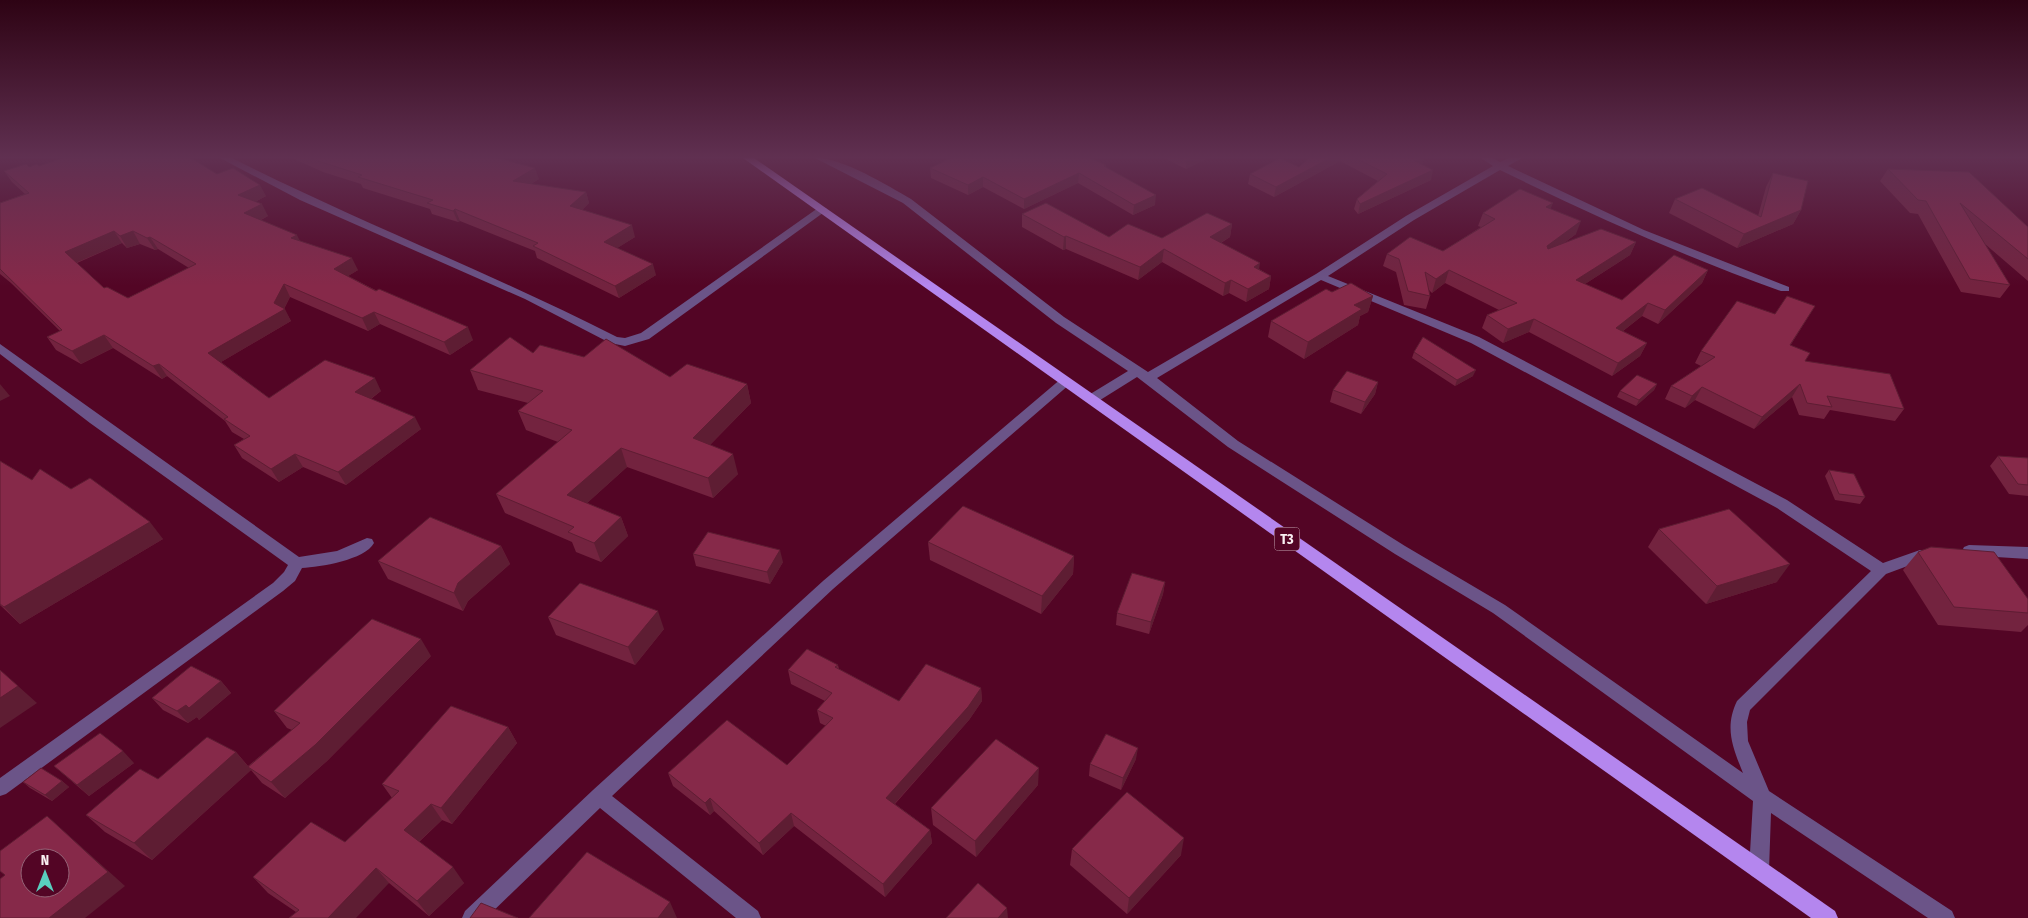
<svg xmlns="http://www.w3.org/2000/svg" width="2028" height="918" viewBox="0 0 2028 918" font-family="'Fira Sans Condensed',sans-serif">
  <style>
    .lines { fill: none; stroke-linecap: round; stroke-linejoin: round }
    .minor { fill: #6b5488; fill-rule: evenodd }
    .trunk { fill: #b486ee; fill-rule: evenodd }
    .wall { fill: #73233f; fill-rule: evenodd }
    .shaded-wall { fill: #5e1d33 }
    .building { fill: #862949; stroke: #5e1d33; fill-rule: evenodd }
    .labels { text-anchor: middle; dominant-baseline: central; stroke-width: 4.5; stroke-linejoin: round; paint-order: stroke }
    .shield { fill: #530525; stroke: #c7a9b4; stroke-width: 1 }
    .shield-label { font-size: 14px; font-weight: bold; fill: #f9eff1 }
  </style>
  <rect width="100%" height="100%" fill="#530525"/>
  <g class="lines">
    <g class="minor">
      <path d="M220,158H232C359,222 491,273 617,337L625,338L641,333L818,208H826L827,210L649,339L625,346L610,343L525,299L300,200Z"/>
      <path d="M815,158C841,157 887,185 911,199L1064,317L1148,372L1316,274L1406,216L1493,166L1481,158H1493L1500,162L1509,158H1522L1508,166L1644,230L1789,287V291H1781C1685,257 1592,215 1500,170L1414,220L1328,276L1479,337L1787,500L1883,563L1920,550L1935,551L1938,555L1935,559L1921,561L1886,574L1750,710L1747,722L1748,741L1769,791L1952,911L1955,918H1928L1771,813L1769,870L1766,876L1759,879L1752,876L1749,870L1753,801L1493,613L1395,554L1228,447L1137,377L1097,402H1087L1086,399L1087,396L1128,371L1056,323L903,203ZM1321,280L1471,343L1777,508L1871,571L1737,701C1724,728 1733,748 1743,773L1505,605L1405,546L1238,441L1157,378Z"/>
      <path d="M0,344L299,557L337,551L367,538L372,539L374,543C365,560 320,567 302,568L295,581L283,591L6,794L0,796V778L273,583L284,572L288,565L90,423L0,354Z"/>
      <polygon points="1066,377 1072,381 1070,384 833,589 612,796 758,911 761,918 736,918 600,808 486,918 462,918 465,911 593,790 823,581 1062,378"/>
      <polygon points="1969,545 2028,547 2028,559 1964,555 1962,551 1964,547"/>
    </g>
    <polygon class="trunk" points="743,158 754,158 1835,911 1838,918 1811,918"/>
  </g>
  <g class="wall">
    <polygon points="292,158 498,158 539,179 531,184 586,192 589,203 582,210 635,237 617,248 656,275 619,298 537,258 535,251 460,221 458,222 432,214 430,209 363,188 361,184 323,172"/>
    <polygon points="1164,158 1208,158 1186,169"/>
    <polygon points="1309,158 1424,158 1422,165 1431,180 1358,214 1354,209 1357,199 1378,181 1340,161 1274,197 1248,184 1250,174 1299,167"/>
    <polygon points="1106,165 1106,167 1155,205 1133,215 1078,183 1024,209 983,187 968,195 931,178 930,168"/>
    <path d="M29,167L217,174L266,196L255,202L268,216L261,220L300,241L358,270L348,276L473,340L450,355L380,324L368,331L290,297L284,309L291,321L221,362L269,398L381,391L371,399L421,429L346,485L303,467L279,482L242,458L234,445L244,439L232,432L225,421L167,376L162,379L113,348L81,364L56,350L47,337L60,331L11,283L0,274V203L25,194L12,182L4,171ZM122,243L127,248L140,244L155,250L158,249L189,268L128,298L104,288L77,263Z"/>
    <polygon points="1888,169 2028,227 2028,281 1985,244 2010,285 2000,298 1961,292 1918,214 1910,213 1880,181"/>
    <polygon points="1773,173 1801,210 1793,224 1737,248 1669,213 1675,199 1758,216 1766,187"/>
    <polygon points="1550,209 1576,234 1564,243 1636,242 1630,255 1585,284 1622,300 1708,270 1702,283 1658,324 1642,316 1623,331 1647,343 1640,356 1612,376 1529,332 1503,343 1482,328 1487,315 1499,310 1445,283 1432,293 1429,290 1430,296 1426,309 1404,305 1396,272 1383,266 1387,254 1443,251 1481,227 1478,226 1483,213"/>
    <polygon points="1022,214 1109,237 1162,238 1232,224 1230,237 1221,243 1259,269 1271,276 1269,289 1246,302 1229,293 1223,296 1162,262 1138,280 1066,249 1063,250 1022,227"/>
    <polygon points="1332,292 1373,296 1368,312 1360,316 1358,325 1304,359 1268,337 1271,321"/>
    <polygon points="1815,306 1790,346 1806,361 1904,409 1895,421 1830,410 1824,419 1799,415 1792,397 1754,429 1695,400 1685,408 1665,399 1671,386 1701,366 1695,363 1701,351 1775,314"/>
    <polygon points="1414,352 1473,376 1455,386 1412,358"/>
    <polygon points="533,353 584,357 670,377 747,384 751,403 710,445 738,474 713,498 627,467 587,503 621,517 628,536 601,562 576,552 572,542 505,513 496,494 558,442 526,430 518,411 528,403 478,390 470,370"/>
    <polygon points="1378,382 1375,394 1361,414 1330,402 1333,390"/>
    <polygon points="1657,384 1654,390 1636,406 1617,397 1620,391"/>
    <polygon points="1998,456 2028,458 2028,496 2009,494 1990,466"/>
    <polygon points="0,461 32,480 71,489 163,539 20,624 0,605"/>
    <polygon points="1829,470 1865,497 1860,504 1835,500 1825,476"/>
    <polygon points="1659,529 1777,582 1706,604 1648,547"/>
    <polygon points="928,542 1074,556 1073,574 1041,614 930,560"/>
    <polygon points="501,546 510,564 468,601 463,611 388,579 378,561"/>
    <polygon points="1918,552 2028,599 2028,625 2021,632 1938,625 1903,570"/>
    <polygon points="693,554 783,562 770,584 696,566"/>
    <polygon points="1165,582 1163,594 1149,634 1116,625 1117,613"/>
    <polygon points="548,617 664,629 635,665 556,635"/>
    <polygon points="431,656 327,761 285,798 262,783 251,770 152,860 105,832 86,815 158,779 236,752 248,766 292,730 287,728 274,711"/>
    <polygon points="838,665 839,669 899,701 981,688 982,701 969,720 895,804 930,830 932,843 885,897 794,826 763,855 714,811 710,815 673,786 668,773 787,765 826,726 820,723 817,710 825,701 791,684 788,670"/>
    <polygon points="221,681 231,693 199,720 197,717 188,723 163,710 152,698"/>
    <polygon points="508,727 517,743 452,824 442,820 419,842 464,883 429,916 389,883 296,912 268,893 253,877 345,842 392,798 382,784"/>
    <polygon points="1136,759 1121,790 1089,776 1090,764"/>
    <polygon points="134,763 89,796 54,766"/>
    <polygon points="62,781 69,787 52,801 30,788 23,782"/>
    <polygon points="1038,785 976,857 933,825 931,808"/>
    <polygon points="1072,849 1181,855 1127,914 1070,865"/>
  </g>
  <g class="shaded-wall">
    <polygon points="1193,158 1208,158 1186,169 1186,161"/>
    <polygon points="1330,158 1341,158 1340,161 1274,197 1276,187"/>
    <polygon points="1423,158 1424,158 1422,167 1415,161"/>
    <polygon points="535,168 539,179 516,192 513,181"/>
    <polygon points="1433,170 1431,180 1358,214 1360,204"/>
    <polygon points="1079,173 1078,183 1024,209 1024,199"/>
    <polygon points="983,177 983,187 968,195 968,185"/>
    <polygon points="260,185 266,196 245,207 238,195"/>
    <polygon points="586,192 589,203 574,217 570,206"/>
    <polygon points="1156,195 1155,205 1133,215 1134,205"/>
    <polygon points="1553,203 1548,215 1546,207"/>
    <polygon points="262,204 268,216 250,225 244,213"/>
    <polygon points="455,209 460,221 458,222 453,211"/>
    <polygon points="1801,210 1793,224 1737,248 1744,234"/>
    <polygon points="1581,221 1576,234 1542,259 1547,246"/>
    <polygon points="1232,224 1230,237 1208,250 1210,237"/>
    <polygon points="632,225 635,237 608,254 604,242"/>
    <polygon points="114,231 122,243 73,264 65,252"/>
    <polygon points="133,231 140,244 127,248 120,236"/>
    <polygon points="297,235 303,247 291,238"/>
    <polygon points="1066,236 1066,249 1063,250 1064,237"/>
    <polygon points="150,237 158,249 155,250 147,238"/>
    <polygon points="1636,242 1630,255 1571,293 1576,280"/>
    <polygon points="1164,249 1162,262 1138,280 1140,267"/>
    <polygon points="352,258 358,270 340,281 334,269"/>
    <polygon points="1260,263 1258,276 1254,267"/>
    <polygon points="653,264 656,275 619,298 615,286"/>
    <polygon points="1449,270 1445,283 1432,293 1436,279"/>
    <polygon points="1708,270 1702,283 1658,324 1665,310"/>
    <polygon points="1271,276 1269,289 1246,302 1248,289"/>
    <polygon points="1231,280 1229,293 1223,296 1225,283"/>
    <polygon points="284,284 290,297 284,309 285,309 291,321 216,365 208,353 274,303"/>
    <polygon points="1373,296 1368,312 1360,316 1358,325 1304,359 1308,342 1354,305"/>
    <polygon points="1648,303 1642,316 1610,341 1616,328"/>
    <polygon points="374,312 380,324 368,331 362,318"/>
    <polygon points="1534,319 1529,332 1503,343 1508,329"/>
    <polygon points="468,327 473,340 450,355 444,342"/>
    <polygon points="104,335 113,348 81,364 72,351"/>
    <polygon points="1647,343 1640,356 1612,376 1618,363"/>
    <polygon points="159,364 167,376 162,379 153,366"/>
    <polygon points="1476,370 1473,376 1455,386 1457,380"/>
    <polygon points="375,378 381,391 362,405 355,392"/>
    <polygon points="1378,382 1375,394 1361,414 1365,402"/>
    <polygon points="0,384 10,396 0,401"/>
    <polygon points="747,384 751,403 698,457 693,438"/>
    <polygon points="1657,384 1654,390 1636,406 1639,400"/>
    <polygon points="1800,384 1792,397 1754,429 1762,417"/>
    <polygon points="1702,387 1695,400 1685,408 1692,396"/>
    <polygon points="415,417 421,429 346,485 338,472"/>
    <polygon points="621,448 627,467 574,515 567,495"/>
    <polygon points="295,454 303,467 279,482 271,469"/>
    <polygon points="733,454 738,474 713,498 708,478"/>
    <polygon points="621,517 628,536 601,562 594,543"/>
    <polygon points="150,522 163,539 20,624 4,607"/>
    <polygon points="501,546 510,564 468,601 463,611 454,593 458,583"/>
    <polygon points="780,550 783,562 770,584 767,572"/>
    <polygon points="1074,556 1073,574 1041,614 1042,596"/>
    <polygon points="1790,564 1777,582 1706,604 1717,586"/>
    <polygon points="1165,582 1163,594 1149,634 1151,622"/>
    <polygon points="658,611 664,629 635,665 628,647"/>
    <polygon points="421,639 431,656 327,761 285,798 271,782"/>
    <polygon points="221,681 231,693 199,720 197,717 188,723 177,711"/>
    <polygon points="18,686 37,703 0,728 0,698"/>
    <polygon points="981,688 982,701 969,720 888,811 886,798"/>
    <polygon points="508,727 517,743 452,824 441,808"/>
    <polygon points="1138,748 1136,759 1121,790 1123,778"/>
    <polygon points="123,751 134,763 89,796 77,785"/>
    <polygon points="236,752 251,770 152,860 134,843"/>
    <polygon points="1039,768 1038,785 976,857 975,841"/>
    <polygon points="62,781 69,787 52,801 45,795"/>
    <polygon points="710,798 714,811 710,815 705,803"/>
    <polygon points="431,804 442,820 415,845 404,830"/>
    <polygon points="791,813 794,826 763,855 759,843"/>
    <polygon points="47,816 125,886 85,918 49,918"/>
    <polygon points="930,830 932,843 885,897 883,884"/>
    <polygon points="1184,838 1181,855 1127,914 1129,898"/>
    <polygon points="453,867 464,883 429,916 417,901"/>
    <polygon points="376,868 389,883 356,918 328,918"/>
    <polygon points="670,902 677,918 658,918"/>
    <polygon points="1007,908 1008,918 998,918"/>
  </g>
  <g class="building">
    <path d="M63,158H191L217,174L233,168L260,185L238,195L262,204L244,213L297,235L291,238L352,258L334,269L376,291L379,289L468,327L444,342L374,312L362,318L284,284L274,303L285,309L208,353L269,398L325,360L375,378L355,392L415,417L338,472L295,454L271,469L234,445L250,436L224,419L228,417L159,364L153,366L104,335L72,351L47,337L62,330L0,269V203L29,193L4,171L26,164L29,167L37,164L39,166ZM114,231L120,236L133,231L147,238L150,237L196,264L128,298L107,287L104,288L65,252Z"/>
    <polygon points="311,158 498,158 535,168 513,181 586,192 570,206 632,225 604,242 653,264 615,286 533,246 538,243 455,209 453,211 427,203 433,200 358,177 362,175 318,161"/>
    <polygon points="951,158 1090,158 1106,165 1104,166 1156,195 1134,205 1079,173 1024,199 983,177 968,185 930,168"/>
    <polygon points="1180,158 1193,158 1186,161"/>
    <polygon points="1280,158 1299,167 1309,158 1330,158 1276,187 1250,174"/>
    <polygon points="1355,158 1423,158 1415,161 1433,170 1360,204 1357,199 1387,174"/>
    <polygon points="1888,169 1969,172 2028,227 2028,259 1960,203 2010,285 1970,279 1926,201 1918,200"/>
    <polygon points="1773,173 1808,181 1801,210 1744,234 1675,199 1702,188 1761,217"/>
    <polygon points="1520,189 1553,203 1546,207 1581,221 1547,246 1548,249 1601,229 1636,242 1576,280 1622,300 1674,255 1708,270 1665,310 1648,303 1616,328 1647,343 1618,363 1534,319 1508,329 1487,315 1517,303 1449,270 1436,279 1425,272 1430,296 1408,291 1399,259 1387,254 1410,237 1443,251 1495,219 1483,213"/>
    <polygon points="1046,203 1109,237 1128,224 1162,238 1207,213 1232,224 1210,237 1260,263 1254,267 1271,276 1248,289 1231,280 1225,283 1164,249 1140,267 1066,236 1064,237 1022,214"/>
    <polygon points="1351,283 1373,296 1354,305 1362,309 1308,342 1271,321 1326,289 1332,292"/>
    <polygon points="1787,296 1815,306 1790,345 1810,353 1805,361 1890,374 1904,409 1827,396 1832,407 1807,403 1800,384 1762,417 1702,387 1692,396 1671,386 1715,357 1701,351 1737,301 1775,314"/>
    <polygon points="510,337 533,353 540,345 584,357 606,339 670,377 687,364 747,384 693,438 733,454 708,478 621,448 567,495 621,517 594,543 568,532 574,527 496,494 572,430 518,411 543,391 470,370"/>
    <polygon points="1423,337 1476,370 1457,380 1414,352"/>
    <polygon points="1347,371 1378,382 1365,402 1333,390"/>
    <polygon points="1637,375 1657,384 1639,400 1620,391"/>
    <polygon points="1998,456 2028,458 2028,485 2018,484"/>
    <polygon points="0,461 32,480 40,469 71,489 90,478 150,522 4,607 0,604"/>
    <polygon points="1829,470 1854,474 1865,497 1839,494"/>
    <polygon points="963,506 1074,556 1042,596 928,542"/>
    <polygon points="1729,509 1790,564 1717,586 1659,529"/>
    <polygon points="430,517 501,546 458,583 454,593 378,561"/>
    <polygon points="708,532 780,550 767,572 693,554"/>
    <polygon points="1931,547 1994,552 2028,599 2028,613 1954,607 1918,552"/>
    <polygon points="1132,573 1165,582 1151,622 1117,613"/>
    <polygon points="580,583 658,611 628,647 548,617"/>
    <polygon points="372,619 421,639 315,745 271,782 248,767 300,723 274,711"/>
    <polygon points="807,649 838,665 835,667 899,701 926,664 981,688 968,707 886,798 930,830 883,884 791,813 759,843 710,798 705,803 668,773 727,720 787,765 833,718 817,710 832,693 788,670"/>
    <polygon points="191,666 221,681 189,708 186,705 177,711 152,698"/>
    <polygon points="0,670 18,686 0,698"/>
    <polygon points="451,706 508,727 441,808 431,804 404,830 453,867 417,901 376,868 328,918 289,918 299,910 253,877 311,822 345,842 399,791 382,784"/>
    <polygon points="100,733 123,751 77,785 54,766"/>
    <polygon points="1106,734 1138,748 1123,778 1090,764"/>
    <polygon points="207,737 236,752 134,843 86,815 140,769 158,779"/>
    <polygon points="996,739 1039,768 975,841 931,808"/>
    <polygon points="41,768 62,781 45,795 23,782"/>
    <polygon points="1127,792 1184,838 1129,898 1072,849"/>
    <path d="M47,816L108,872L49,918H0V879L5,875L0,871V851ZM30,858H60V888H30Z"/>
    <polygon points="587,852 670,902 658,918 529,918"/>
    <polygon points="978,883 1007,908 998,918 946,918"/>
    <polygon points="481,903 518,918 470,918"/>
  </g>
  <linearGradient id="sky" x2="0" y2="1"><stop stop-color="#2e0314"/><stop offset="0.55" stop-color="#603051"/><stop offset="1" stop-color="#603051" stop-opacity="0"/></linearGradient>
  <rect width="2028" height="286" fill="url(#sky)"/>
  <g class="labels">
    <rect class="shield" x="1274.5" y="527.5" width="25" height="23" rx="4"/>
    <g class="shield-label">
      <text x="1287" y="539">T3</text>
    </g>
  </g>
  <g transform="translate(45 873)"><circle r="24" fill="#530525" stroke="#956377"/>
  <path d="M0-4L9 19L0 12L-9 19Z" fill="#59cebe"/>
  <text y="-8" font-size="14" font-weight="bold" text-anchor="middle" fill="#f9eff1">N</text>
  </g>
</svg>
